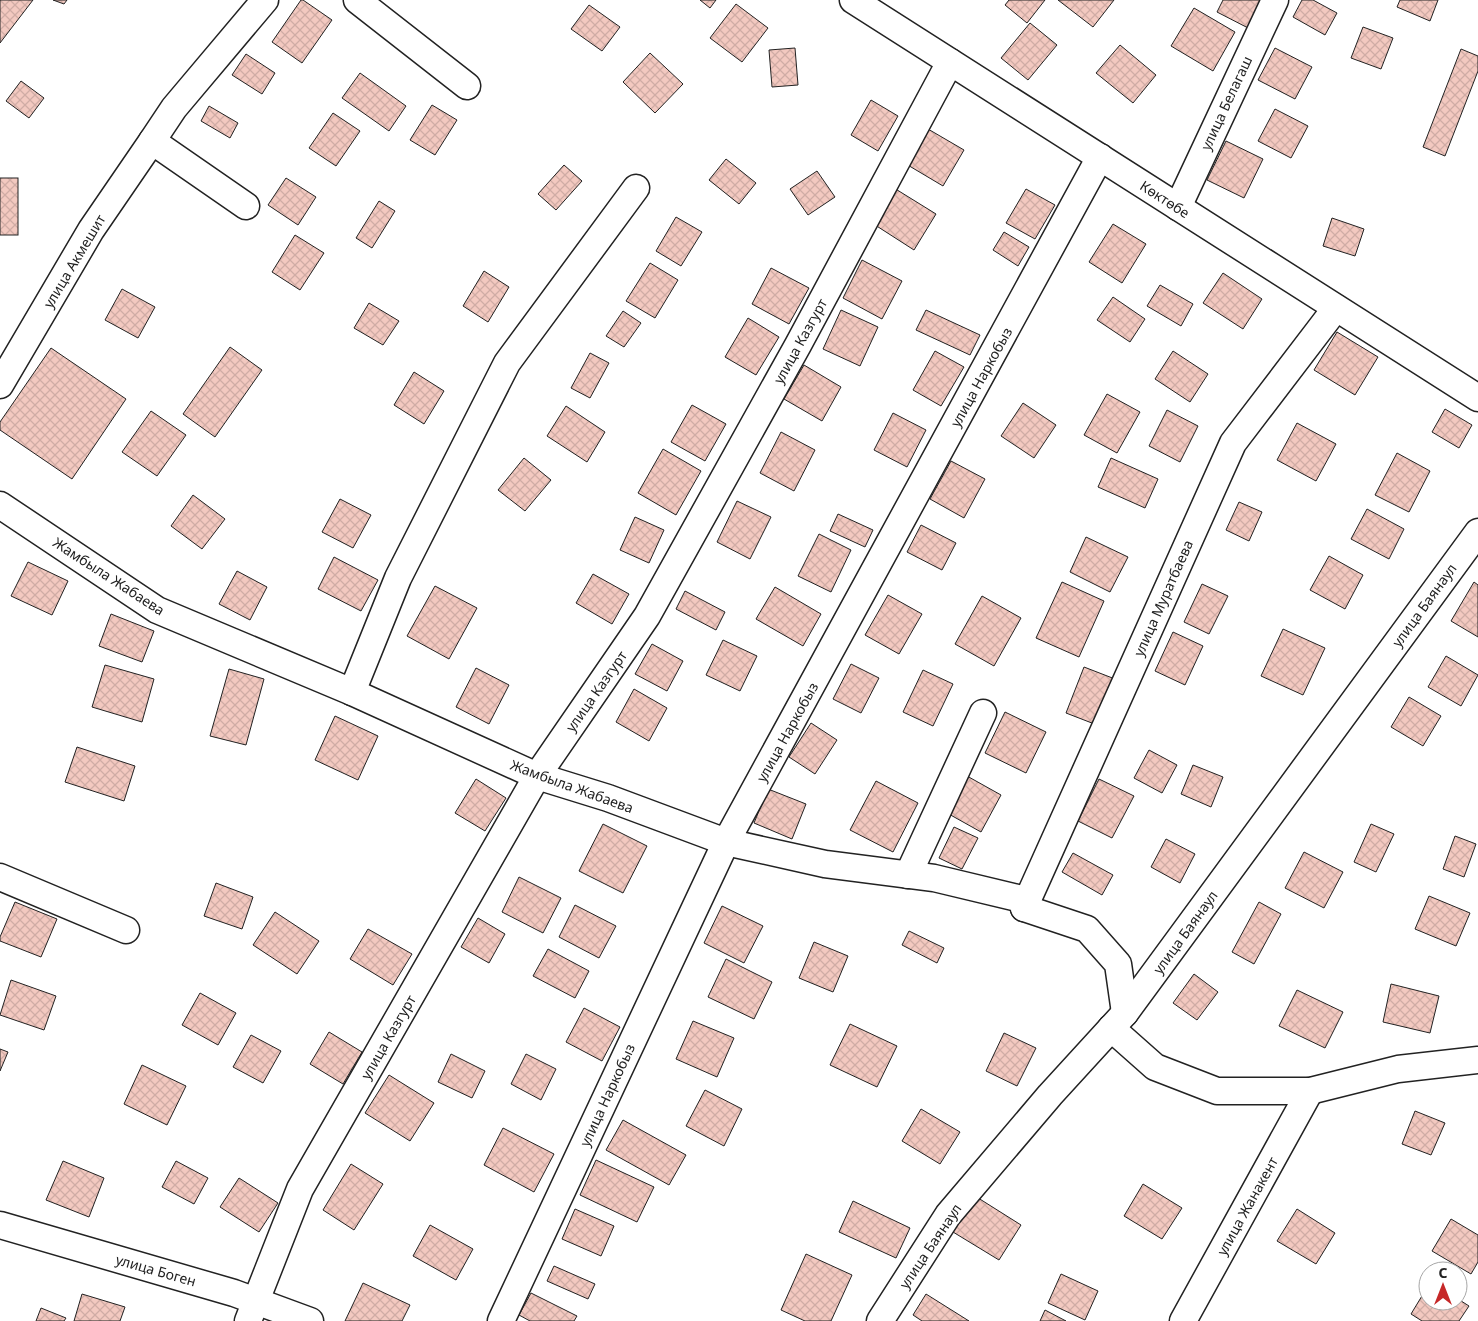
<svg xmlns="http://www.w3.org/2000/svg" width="1478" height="1321" viewBox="0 0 1478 1321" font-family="'Noto Sans',sans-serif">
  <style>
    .building { fill: url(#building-cross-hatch); stroke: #222 }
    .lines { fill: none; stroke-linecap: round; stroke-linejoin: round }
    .minor-casing { stroke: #222; stroke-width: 29 }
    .minor { stroke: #fff; stroke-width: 26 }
    .labels { text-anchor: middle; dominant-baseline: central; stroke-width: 4; stroke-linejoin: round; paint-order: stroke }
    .street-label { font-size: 14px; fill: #222; stroke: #fff }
  </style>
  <defs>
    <pattern id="building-cross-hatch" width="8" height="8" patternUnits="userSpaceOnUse" patternTransform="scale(1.25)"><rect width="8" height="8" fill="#f3c9c0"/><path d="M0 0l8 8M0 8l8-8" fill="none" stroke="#d0aca5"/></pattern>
  </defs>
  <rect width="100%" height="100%" fill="#fff"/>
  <g class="building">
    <polygon points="0,0 33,0 0,43"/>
    <polygon points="53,0 67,0 64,4"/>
    <polygon points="301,0 303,0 332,20 302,63 272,42"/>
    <polygon points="700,0 716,0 710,8"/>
    <polygon points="1009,0 1045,0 1027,23 1005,5"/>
    <polygon points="1058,0 1114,0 1093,27"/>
    <polygon points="1223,0 1267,0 1252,30 1217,12"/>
    <polygon points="1302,0 1313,0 1337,13 1325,35 1293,17"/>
    <polygon points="1400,0 1438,0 1430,21 1397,7"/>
    <polygon points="736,4 768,28 742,62 710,38"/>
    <polygon points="589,5 620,27 602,51 571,29"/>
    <polygon points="1194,8 1235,32 1213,71 1171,46"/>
    <polygon points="1030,23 1057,45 1028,80 1001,58"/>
    <polygon points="1363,27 1393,38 1381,69 1351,58"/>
    <polygon points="1120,45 1156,75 1133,103 1096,73"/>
    <polygon points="795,48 798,85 772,87 769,50"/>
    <polygon points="1275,48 1312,67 1295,99 1258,80"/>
    <polygon points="1461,49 1478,56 1478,71 1445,156 1423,147"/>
    <polygon points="650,53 683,84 655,113 623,82"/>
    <polygon points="246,54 275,73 262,94 232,75"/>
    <polygon points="360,73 406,106 389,131 342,98"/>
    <polygon points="21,81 44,98 29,118 6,101"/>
    <polygon points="871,100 898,116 878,151 851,135"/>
    <polygon points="432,105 457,120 435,155 410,140"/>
    <polygon points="209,106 238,123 230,138 201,121"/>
    <polygon points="1275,109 1308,126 1291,158 1258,141"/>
    <polygon points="333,113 360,131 336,166 309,148"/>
    <polygon points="928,129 964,150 943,186 906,164"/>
    <polygon points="1226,141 1263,159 1244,198 1207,180"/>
    <polygon points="726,159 756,183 739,204 709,180"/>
    <polygon points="564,165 582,181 556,210 538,194"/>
    <polygon points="817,171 835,197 808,215 790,189"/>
    <rect x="0" y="178" width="18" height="57"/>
    <polygon points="286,178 316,197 298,225 268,205"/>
    <polygon points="894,188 936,214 914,250 872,223"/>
    <polygon points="1026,189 1055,205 1035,239 1006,223"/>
    <polygon points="379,201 395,211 372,248 356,238"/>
    <polygon points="676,217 702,232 681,266 656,251"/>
    <polygon points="1332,218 1364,229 1355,256 1323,246"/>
    <polygon points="1113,224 1146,244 1122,283 1089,262"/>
    <polygon points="1004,232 1029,247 1018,266 993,250"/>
    <polygon points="295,235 324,253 300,290 272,272"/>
    <polygon points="862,260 902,281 882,319 843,298"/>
    <polygon points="650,263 678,280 655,318 626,301"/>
    <polygon points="771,268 809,288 789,324 752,304"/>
    <polygon points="484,271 509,287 488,322 463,306"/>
    <polygon points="1223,273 1262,299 1243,329 1203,303"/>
    <polygon points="1160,285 1193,304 1181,326 1147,306"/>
    <polygon points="122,289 155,307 138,338 105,320"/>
    <polygon points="1113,297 1145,319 1130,342 1097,320"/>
    <polygon points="369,303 399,321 383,345 354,328"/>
    <polygon points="841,310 878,327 860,366 823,349"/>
    <polygon points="926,310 980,335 970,355 916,330"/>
    <polygon points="623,311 641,323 624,347 606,336"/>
    <polygon points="748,318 779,337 756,375 725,357"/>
    <polygon points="1337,332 1378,357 1355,395 1314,370"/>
    <polygon points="230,347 262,370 215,437 183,414"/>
    <polygon points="51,348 126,399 72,479 0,430 0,422"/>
    <polygon points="935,351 964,367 941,406 913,390"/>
    <polygon points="1173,351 1208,374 1190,402 1155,379"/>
    <polygon points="590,353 609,363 590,398 571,388"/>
    <polygon points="804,365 841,387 822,421 784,399"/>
    <polygon points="414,372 444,391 424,424 394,405"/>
    <polygon points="1107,394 1140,412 1117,453 1084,435"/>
    <polygon points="1023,403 1056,425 1034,458 1001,436"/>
    <polygon points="692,405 726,424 705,461 671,442"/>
    <polygon points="566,406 605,432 587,462 547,436"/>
    <polygon points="1445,409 1472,425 1459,448 1432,432"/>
    <polygon points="1167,410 1198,426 1180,462 1149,446"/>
    <polygon points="151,411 186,435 157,476 122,452"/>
    <polygon points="893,413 926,430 907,467 874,450"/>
    <polygon points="1297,423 1336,444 1316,481 1277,460"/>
    <polygon points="781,432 815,450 794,491 760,473"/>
    <polygon points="663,449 701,471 676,515 638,493"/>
    <polygon points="1397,453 1430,471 1409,512 1375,495"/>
    <polygon points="524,458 551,480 525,511 498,490"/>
    <polygon points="1111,458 1158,479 1145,508 1098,487"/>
    <polygon points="951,461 985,479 964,518 930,499"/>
    <polygon points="193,495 225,519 202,549 171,526"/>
    <polygon points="340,499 371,515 353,548 322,532"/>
    <polygon points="737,501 771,517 750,559 717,542"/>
    <polygon points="1239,502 1262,512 1249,541 1226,530"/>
    <polygon points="1367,509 1404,529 1389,559 1351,539"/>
    <polygon points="838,514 873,530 865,547 830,531"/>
    <polygon points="635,517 664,530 649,563 620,550"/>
    <polygon points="921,525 956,543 942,570 907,552"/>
    <polygon points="819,534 851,550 831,592 798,576"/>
    <polygon points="1086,537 1128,557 1110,592 1070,572"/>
    <polygon points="1329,556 1363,575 1345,609 1310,590"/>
    <polygon points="334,557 378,580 361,611 318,589"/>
    <polygon points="28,562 68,581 52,615 11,596"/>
    <polygon points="237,571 267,587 250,620 219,604"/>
    <polygon points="593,574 629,594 612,624 576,603"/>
    <polygon points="1062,582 1104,601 1079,657 1036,638"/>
    <polygon points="1474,582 1478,585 1478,637 1451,621"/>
    <polygon points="1202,584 1228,596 1209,634 1184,622"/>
    <polygon points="435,586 477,608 449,659 407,636"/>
    <polygon points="775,587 821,614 803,646 756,619"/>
    <polygon points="685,591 725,612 716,630 676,609"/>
    <polygon points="888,595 922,614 899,654 865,635"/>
    <polygon points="982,596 1021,618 994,666 955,644"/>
    <polygon points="111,614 154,631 142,662 99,646"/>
    <polygon points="1283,629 1325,648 1303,695 1261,676"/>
    <polygon points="1173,632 1203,646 1185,685 1155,671"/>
    <polygon points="723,640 757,656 740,691 706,675"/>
    <polygon points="652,644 683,661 667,691 635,674"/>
    <polygon points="1446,656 1478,675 1461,706 1428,687"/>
    <polygon points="851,664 879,678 861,713 833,699"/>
    <polygon points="105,665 154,679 142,722 92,707"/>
    <polygon points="1084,667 1115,679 1097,725 1066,713"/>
    <polygon points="476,668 509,685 489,724 456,707"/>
    <polygon points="229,669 264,679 246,745 210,736"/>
    <polygon points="923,670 953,684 933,726 903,712"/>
    <polygon points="634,689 667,708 649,741 616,722"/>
    <polygon points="1409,697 1441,716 1423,746 1391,727"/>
    <polygon points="1005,712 1046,732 1026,773 985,753"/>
    <polygon points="335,716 378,736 358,780 315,760"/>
    <polygon points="811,723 837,740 815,774 789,757"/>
    <polygon points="77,747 135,766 124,801 65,782"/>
    <polygon points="1149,750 1177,765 1162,793 1134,778"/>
    <polygon points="1193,765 1223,777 1211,807 1181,794"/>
    <polygon points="967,776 1001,795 981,832 947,813"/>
    <polygon points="476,779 506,798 485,831 455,813"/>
    <polygon points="1099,779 1134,796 1112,838 1078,821"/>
    <polygon points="876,781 918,803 893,852 850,830"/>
    <polygon points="768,789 806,804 792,839 754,823"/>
    <polygon points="603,824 647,846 623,893 579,871"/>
    <polygon points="1371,824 1394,834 1376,872 1354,862"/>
    <polygon points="954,827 978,838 962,869 939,858"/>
    <polygon points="1455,836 1476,844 1464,877 1443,869"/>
    <polygon points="1166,839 1195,854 1180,883 1151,867"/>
    <polygon points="1304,852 1343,872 1324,908 1285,888"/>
    <polygon points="1073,853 1113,875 1102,895 1062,872"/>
    <polygon points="519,877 561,898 543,933 502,912"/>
    <polygon points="216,883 253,897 242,929 204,916"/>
    <polygon points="1429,896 1470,913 1456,946 1415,929"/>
    <polygon points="15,902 57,919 41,957 0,941 0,937"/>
    <polygon points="1259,902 1281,914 1254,964 1232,952"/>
    <polygon points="575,905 616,926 599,958 559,937"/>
    <polygon points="722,906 763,926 744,963 704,943"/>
    <polygon points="275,912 319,941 297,974 253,945"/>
    <polygon points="478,918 505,934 489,963 461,947"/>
    <polygon points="368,929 412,954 393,985 350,959"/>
    <polygon points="909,931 944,948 937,963 902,945"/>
    <polygon points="814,942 848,956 833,992 799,978"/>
    <polygon points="548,949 589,971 575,998 533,976"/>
    <polygon points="726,959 772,982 754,1019 708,997"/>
    <polygon points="1194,974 1218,992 1197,1020 1173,1003"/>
    <polygon points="11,980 56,996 44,1030 0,1015"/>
    <polygon points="1391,984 1439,996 1430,1033 1383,1022"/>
    <polygon points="1297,990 1343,1012 1325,1048 1279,1026"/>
    <polygon points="200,993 236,1013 218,1045 182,1025"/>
    <polygon points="584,1008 620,1027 602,1061 566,1042"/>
    <polygon points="693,1021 734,1038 717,1077 676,1059"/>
    <polygon points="850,1024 897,1046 877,1087 830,1065"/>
    <polygon points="329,1032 362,1052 343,1084 310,1064"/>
    <polygon points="1004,1033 1036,1048 1017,1086 986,1071"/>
    <polygon points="251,1035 281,1051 263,1083 233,1067"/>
    <polygon points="0,1049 8,1052 0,1071"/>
    <polygon points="451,1054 485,1071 472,1098 438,1082"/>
    <polygon points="526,1054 556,1069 541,1100 511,1084"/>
    <polygon points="142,1065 186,1086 167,1125 124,1104"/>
    <polygon points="389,1075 434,1103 410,1141 365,1113"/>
    <polygon points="705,1090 742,1109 724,1146 686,1126"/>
    <polygon points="921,1109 960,1132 940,1164 902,1141"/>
    <polygon points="1415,1111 1445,1123 1431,1155 1402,1144"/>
    <polygon points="623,1120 686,1155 669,1185 606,1150"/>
    <polygon points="503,1128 554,1154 534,1192 484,1165"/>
    <polygon points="596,1160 654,1187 637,1222 580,1195"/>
    <polygon points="63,1161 104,1178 89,1217 46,1200"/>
    <polygon points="176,1161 208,1178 194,1204 162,1187"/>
    <polygon points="351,1164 383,1184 354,1230 323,1210"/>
    <polygon points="239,1178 278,1203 259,1232 220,1207"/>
    <polygon points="1143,1184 1182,1208 1162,1239 1124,1216"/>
    <polygon points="975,1196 1021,1225 999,1260 953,1232"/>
    <polygon points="853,1201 910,1228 896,1258 839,1232"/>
    <polygon points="575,1209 614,1226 601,1256 562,1239"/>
    <polygon points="1297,1209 1335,1233 1316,1264 1277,1241"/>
    <polygon points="1451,1219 1478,1235 1478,1262 1471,1274 1432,1251"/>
    <polygon points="430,1225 473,1249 456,1280 413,1256"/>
    <polygon points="806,1254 852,1275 831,1321 805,1321 781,1310"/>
    <polygon points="554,1266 595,1284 588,1299 547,1281"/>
    <polygon points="1061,1274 1098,1291 1085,1320 1048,1303"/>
    <polygon points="363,1283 410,1305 402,1321 345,1321"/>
    <polygon points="1428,1286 1428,1301 1458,1301 1458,1299 1469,1306 1459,1321 1422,1321 1411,1314"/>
    <polygon points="531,1293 577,1316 574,1321 530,1321 519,1315"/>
    <polygon points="82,1294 125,1307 120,1321 74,1321"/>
    <polygon points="926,1294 969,1321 922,1321 913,1315"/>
    <polygon points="41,1308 66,1318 64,1321 36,1321"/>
    <polygon points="1045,1310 1066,1321 1040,1321"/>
  </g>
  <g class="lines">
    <g class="minor-casing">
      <g id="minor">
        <polyline points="357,0 467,86"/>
        <polyline points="853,0 1478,398"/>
        <polyline points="246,206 152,141 174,108 265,0"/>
        <polyline points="1178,207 1275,0"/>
        <polyline points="0,385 91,230 152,141"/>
        <polyline points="0,505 157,610 352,692 537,776 608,798 726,842 825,864 934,878 1026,900 1024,908 1087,929 1118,964 1125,1013"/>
        <polyline points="352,692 398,578 507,363 636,188"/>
        <polyline points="908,875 983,713"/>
        <polyline points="0,877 126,930"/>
        <polyline points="1024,908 1233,443 1336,308"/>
        <polyline points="1111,1028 1155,1067 1217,1091 1310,1091 1398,1069 1478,1060"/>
        <polyline points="0,1225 234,1293 310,1321"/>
        <polyline points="248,1321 300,1189 537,776 647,616 798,345 950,62"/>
        <polyline points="501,1321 726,842 1100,157"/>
        <polyline points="880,1321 948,1215 1050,1095 1125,1013 1478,532"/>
        <polyline points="1183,1321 1310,1091"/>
      </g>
    </g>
    <use href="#minor" class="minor"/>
  </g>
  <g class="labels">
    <g class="street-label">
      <text transform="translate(1226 103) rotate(-65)">улица Белагаш</text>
      <text transform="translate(1165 199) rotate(33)">Көктөбе</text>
      <text transform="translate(74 261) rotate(-59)">улица Акмешит</text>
      <text transform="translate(800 341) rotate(-61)">улица Казгурт</text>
      <text transform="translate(981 377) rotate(-61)">улица Наркобыз</text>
      <text transform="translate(109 576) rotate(33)">Жамбыла Жабаева</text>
      <text transform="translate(1163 598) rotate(-66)">улица Муратбаева</text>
      <text transform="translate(1424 605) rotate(-54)">улица Баянаул</text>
      <text transform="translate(596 691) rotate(-55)">улица Казгурт</text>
      <text transform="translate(787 732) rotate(-61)">улица Наркобыз</text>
      <text transform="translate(572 786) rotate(20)">Жамбыла Жабаева</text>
      <text transform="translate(1185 932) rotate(-54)">улица Баянаул</text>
      <text transform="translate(388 1037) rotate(-60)">улица Казгурт</text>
      <text transform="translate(607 1095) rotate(-65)">улица Наркобыз</text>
      <text transform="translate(1247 1206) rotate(-61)">улица Жанакент</text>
      <text transform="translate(930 1246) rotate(-56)">улица Баянаул</text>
      <text transform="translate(156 1270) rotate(16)">улица Боген</text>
    </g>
  </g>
  <g transform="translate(1443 1286)"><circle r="24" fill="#ffffff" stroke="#a7a7a7"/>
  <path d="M0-4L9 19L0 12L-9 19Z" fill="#c62828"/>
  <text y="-8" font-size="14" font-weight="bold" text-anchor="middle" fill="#222222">С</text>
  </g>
</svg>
